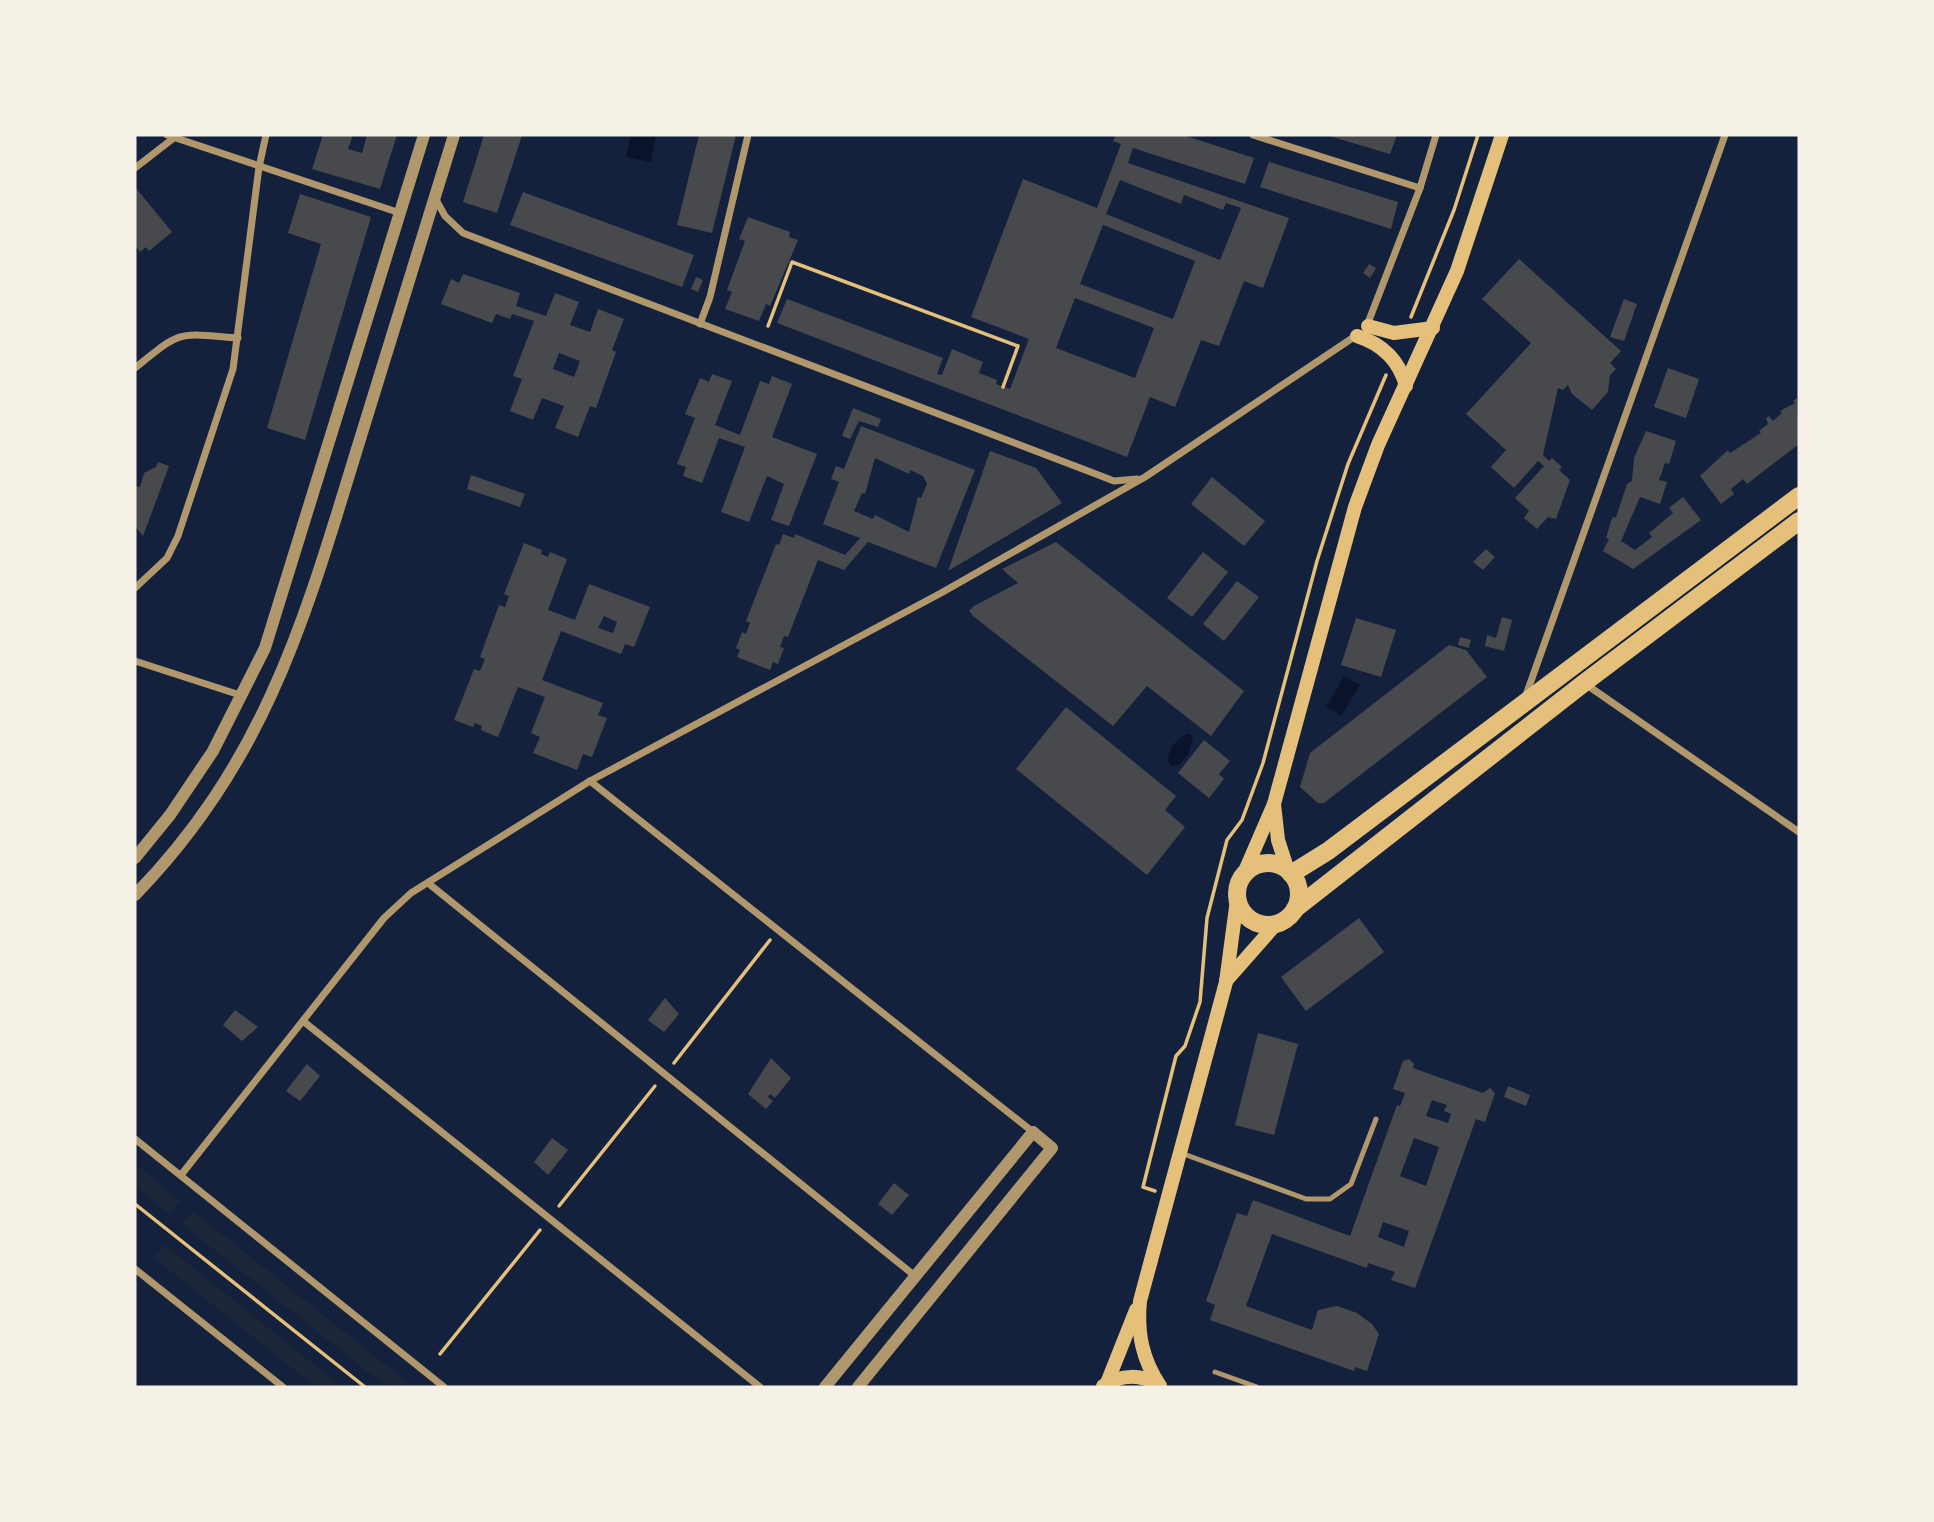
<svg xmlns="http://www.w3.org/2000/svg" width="1934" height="1522" viewBox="0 0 1934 1522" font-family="'IBM Plex Serif',serif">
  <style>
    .green { fill: #1d2539 }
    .water { fill: #0b132b }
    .building { fill: #48494c; fill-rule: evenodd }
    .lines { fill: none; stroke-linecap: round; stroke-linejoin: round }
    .path { stroke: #e5c07b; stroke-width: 3.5 }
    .service { stroke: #b1986c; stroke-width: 5 }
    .minor { stroke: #b1986c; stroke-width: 7 }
    .tertiary { stroke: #b1986c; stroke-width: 12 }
    .secondary { stroke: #e5c07b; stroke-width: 14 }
    .primary { stroke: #e5c07b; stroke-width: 18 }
  </style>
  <rect width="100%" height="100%" fill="#14213d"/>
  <g class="green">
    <polygon points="135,1164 180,1201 170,1214 135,1186"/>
    <polygon points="193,1211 407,1382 402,1387 387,1387 182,1224"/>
    <polygon points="165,1245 342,1387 316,1387 154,1258"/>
  </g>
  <g class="water">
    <polygon points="631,135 656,135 651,162 626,157"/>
    <polygon points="1344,676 1360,685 1341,716 1326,707"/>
    <path d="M1189,733L1193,737L1189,753L1180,765L1171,766L1168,761C1168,748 1177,738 1189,733Z"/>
  </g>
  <g class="building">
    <polygon points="323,135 353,135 348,149 362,153 367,135 397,135 380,189 312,169"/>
    <polygon points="484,135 522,135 497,213 463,202"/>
    <polygon points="699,135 736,135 712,233 677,225"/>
    <path d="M1116,135H1183L1254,158L1245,184L1133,148L1128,163L1289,218L1263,288L1244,281L1219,346L1201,340L1175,407L1150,397L1127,457L777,323L787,299L943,358L937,374L942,375L952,349L983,362L979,373L997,380L996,384L1010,389L1029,339L971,317L1023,179L1097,208L1121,144L1113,141ZM1120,180L1181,204L1184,195L1223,210L1226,203L1241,208L1220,260L1106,214ZM1103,225L1195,261L1173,319L1080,284ZM1075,298L1154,328L1135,378L1056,348Z"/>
    <polygon points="1326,135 1397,135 1390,154"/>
    <polygon points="1269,162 1398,202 1391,229 1260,187"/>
    <polygon points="135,187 172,232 149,251 146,247 140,252 135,245"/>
    <polygon points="523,192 694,255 682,287 510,225"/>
    <polygon points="300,194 371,217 305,440 267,428 321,244 288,233"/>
    <polygon points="748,217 790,232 789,237 798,240 770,306 766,304 759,321 725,309 732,292 727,290 745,241 739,239"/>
    <polygon points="1519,259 1621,351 1610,363 1616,369 1610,375 1608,392 1592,410 1572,394 1568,385 1563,390 1558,388 1543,455 1549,461 1552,458 1562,467 1559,470 1570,480 1556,519 1548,517 1537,529 1524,518 1529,511 1515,498 1544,466 1538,461 1514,488 1491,467 1506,450 1466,414 1531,343 1482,299"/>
    <polygon points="1369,264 1376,268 1370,278 1363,273"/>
    <path d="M463,274L520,293L516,306L546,316L555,293L579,302L570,325L590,332L598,309L624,319L612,350L616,352L596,408L590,406L578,437L555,428L564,406L542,398L533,420L510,411L522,379L513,376L534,321L512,314L510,319L496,314L492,323L441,304L451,279L459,283ZM559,353L580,361L574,377L553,369Z"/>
    <polygon points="696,277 703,280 698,292 691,289"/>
    <polygon points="1624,299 1637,304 1624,341 1610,337"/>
    <polygon points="1668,368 1699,379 1686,418 1654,407"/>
    <polygon points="712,374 732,381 715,425 740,435 760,381 769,384 772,376 792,384 772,437 817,454 789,526 771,520 784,484 767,476 749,522 721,512 745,447 719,438 702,483 683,476 686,467 677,464 695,418 685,414 700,378 709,382"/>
    <polygon points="1797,398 1799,444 1747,484 1743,479 1731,489 1734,494 1721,504 1700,476 1728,450 1730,453 1761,433 1759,431 1768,424 1766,418 1769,416 1773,421 1782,413 1780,411 1795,403 1793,401"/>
    <polygon points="853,408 881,419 878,427 859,421 850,439 842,436"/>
    <path d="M861,426L975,470L936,568L868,542L844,570L818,560L788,637L784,636L780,647L784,648L778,664L773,662L770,670L737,657L740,650L736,648L742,632L746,634L750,623L746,621L776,544L779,545L783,534L794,538L795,534L845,555L860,538L823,524L839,482L831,479L836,466L844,469ZM875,458L909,474L910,470L923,476L927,484L921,498L918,497L909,532L875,515L873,519L854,511L862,493L865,494Z"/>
    <polygon points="1646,431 1676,441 1669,464 1665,463 1659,480 1667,482 1660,504 1640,497 1621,541 1635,550 1652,537 1649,533 1673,513 1669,508 1683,497 1701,520 1633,569 1603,551 1609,539 1606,538 1612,518 1616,517 1627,484 1632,481 1634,458"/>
    <polygon points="990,451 1036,468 1062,503 948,571"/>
    <polygon points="158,462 169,466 143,536 135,526 135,486 140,487 144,473 156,467"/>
    <polygon points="471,475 525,494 520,507 467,489"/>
    <polygon points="1212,477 1265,521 1244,546 1191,504"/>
    <polygon points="1056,542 1244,691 1211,736 1147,686 1113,726 973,616 969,611 974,606 1018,583 1002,569"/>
    <path d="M524,543L542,550L541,554L548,557L550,552L567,559L548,610L575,620L589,584L650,607L634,647L625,644L621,654L561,631L542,680L603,703L598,715L607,718L592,757L583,754L577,770L533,753L540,737L531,733L545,697L518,687L498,737L481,730L482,726L475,723L473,727L454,720L474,669L480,671L485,659L480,657L499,605L505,607L509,596L504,594ZM604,616L617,622L613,633L598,628Z"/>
    <polygon points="1486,549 1495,557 1483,570 1473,562"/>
    <polygon points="1203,552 1228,572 1192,617 1167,598"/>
    <polygon points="1237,581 1259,597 1224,641 1203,624"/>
    <polygon points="1502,617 1512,620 1504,651 1485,646 1487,635 1496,638"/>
    <polygon points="1356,618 1396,630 1381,677 1341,665"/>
    <polygon points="1460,637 1471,640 1469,648 1458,645"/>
    <polygon points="1449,645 1466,650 1487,677 1324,803 1318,803 1300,787 1310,753"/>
    <polygon points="1066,707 1176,796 1165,810 1185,827 1147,875 1016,769"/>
    <polygon points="1204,740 1230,761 1219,774 1224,779 1209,798 1178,773"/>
    <polygon points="1359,918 1384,952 1306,1011 1281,977"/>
    <polygon points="665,998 679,1014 664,1032 648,1020"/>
    <polygon points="235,1010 258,1027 242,1041 223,1025"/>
    <polygon points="1258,1033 1298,1044 1274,1135 1235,1125"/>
    <polygon points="771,1058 791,1078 775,1098 770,1094 768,1097 773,1101 766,1109 748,1094"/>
    <path d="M1409,1059L1414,1064L1413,1068L1483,1093L1490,1088L1495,1093L1485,1122L1476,1119L1415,1288L1391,1280L1395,1272L1368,1263L1367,1268L1272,1234L1246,1306L1312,1330L1318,1310L1337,1306L1357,1313L1372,1324L1379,1334L1367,1371L1355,1367L1354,1371L1210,1320L1215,1305L1206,1301L1237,1213L1247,1216L1253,1200L1350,1236L1397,1105L1400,1106L1405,1093L1393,1089L1403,1061ZM1432,1100L1447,1105L1444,1111L1451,1114L1448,1123L1426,1116ZM1414,1138L1439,1147L1426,1186L1400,1176ZM1383,1222L1409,1231L1404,1247L1378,1237Z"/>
    <polygon points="307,1064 320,1076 300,1101 286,1091"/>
    <polygon points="1508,1086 1530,1095 1526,1106 1504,1097"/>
    <polygon points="552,1138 568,1150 548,1175 534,1162"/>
    <polygon points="894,1183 909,1195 892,1215 878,1204"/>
  </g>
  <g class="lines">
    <g class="path">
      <polyline points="1411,317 1454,210 1478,135"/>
      <polyline points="768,326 792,262 1018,346 1003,387"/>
      <polyline points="674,1063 770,940"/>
      <polyline points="1155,1191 1143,1187 1176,1056 1185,1046 1200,1002 1207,918 1227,840 1242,820 1263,763 1317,561 1348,464 1386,375"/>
      <polyline points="135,1204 365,1387"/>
      <polyline points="559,1206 655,1086"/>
      <polyline points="440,1354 540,1230"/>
    </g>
    <g class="service">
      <polyline points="1181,1153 1306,1199 1330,1199 1351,1184 1376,1119"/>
      <polyline points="1215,1372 1257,1387"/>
    </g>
    <g class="minor">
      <polyline points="167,135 400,213"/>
      <polyline points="1253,135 1420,188"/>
      <polyline points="135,168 175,137"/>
      <polyline points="435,198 445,216 463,233 1088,471 1114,481 1137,479"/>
      <polyline points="700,324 710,297 748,135"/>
      <polyline points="1366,328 1420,188 1436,135"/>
      <path d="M135,368C183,329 177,333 238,338"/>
      <polyline points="135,588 167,558 178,536 233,369 259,167 266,135"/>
      <polyline points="135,661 243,696"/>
      <polyline points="1584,683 1799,832"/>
      <polyline points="1525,698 1725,135"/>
      <polyline points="590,781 1033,1132"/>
      <polyline points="428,883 915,1276"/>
      <polyline points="303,1021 760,1387"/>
      <polyline points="135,1139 444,1387"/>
      <polyline points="181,1175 384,918 411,893 590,781 941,593 1145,477 1357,335"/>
      <polyline points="135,1269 283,1387"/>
    </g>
    <g class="tertiary">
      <polyline points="135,858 170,815 213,751 265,648 424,135"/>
      <path d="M135,895C265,761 304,622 357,449C389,344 421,239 454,135"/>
      <polyline points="825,1387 1033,1132 1052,1148 858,1387"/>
    </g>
    <g class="secondary">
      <polyline points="1368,326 1394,333 1433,328"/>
      <path d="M1357,336C1382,344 1399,360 1406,386"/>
      <polyline points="1274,804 1278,840 1288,871"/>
      <polyline points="1242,878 1274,804 1355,507 1378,445 1457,271 1502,135"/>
      <polyline points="1226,981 1276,924"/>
      <polyline points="1107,1383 1136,1310"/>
      <path d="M1103,1386C1121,1374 1141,1374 1159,1385"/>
      <path d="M1160,1386C1142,1359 1137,1333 1140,1301L1226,982L1237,900"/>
    </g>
    <g class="primary">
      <circle cx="1268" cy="894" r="31"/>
      <polyline points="1291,874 1328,851 1799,496"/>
      <polyline points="1295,909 1584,683 1799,521"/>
    </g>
  </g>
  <rect width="1934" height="1522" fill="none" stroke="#f6f1e7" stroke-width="273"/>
</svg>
